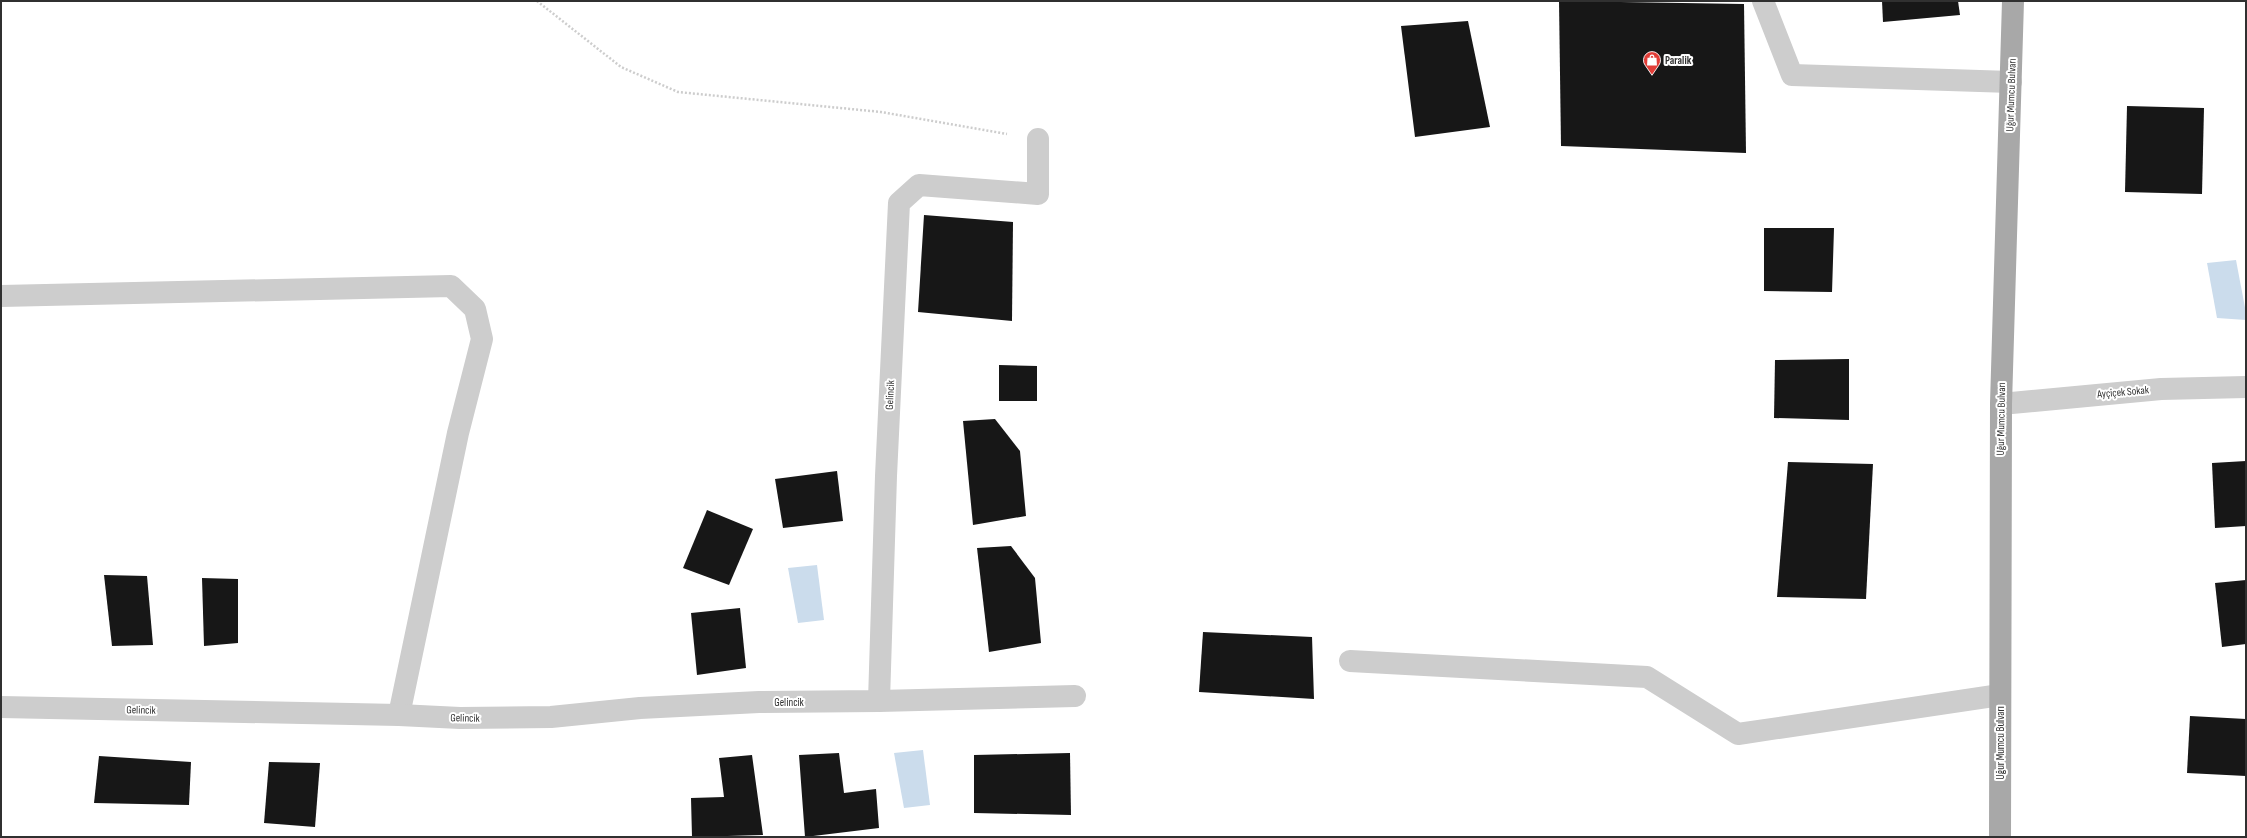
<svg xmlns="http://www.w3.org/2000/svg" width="2247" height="838" viewBox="0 0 2247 838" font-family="'Sofia Sans Condensed',sans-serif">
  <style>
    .water { fill: #cbdcec }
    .building { fill: #171717 }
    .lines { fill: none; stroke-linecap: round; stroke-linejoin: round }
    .path { stroke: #cdcdcd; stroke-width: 2.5; stroke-dasharray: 2 2; stroke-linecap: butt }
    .service { stroke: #cdcdcd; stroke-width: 22 }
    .minor { stroke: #cdcdcd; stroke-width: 22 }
    .primary { stroke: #a8a8a8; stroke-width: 22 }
    .labels { text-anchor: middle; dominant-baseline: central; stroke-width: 4; stroke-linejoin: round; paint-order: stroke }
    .poi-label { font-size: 11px; font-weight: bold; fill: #303030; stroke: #fff; text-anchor: start }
    .street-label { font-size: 11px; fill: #303030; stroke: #fff }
  </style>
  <rect width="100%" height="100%" fill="#fff"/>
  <g class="water">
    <polygon points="2236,260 2246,313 2246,320 2217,318 2207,263"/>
    <polygon points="817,565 824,620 798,623 788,568"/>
    <polygon points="923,750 930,805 904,808 894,753"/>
  </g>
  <g class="building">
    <polygon points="1559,1 1744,4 1746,153 1561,146"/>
    <polygon points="1882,1 1958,1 1960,15 1883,22"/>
    <polygon points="1468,21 1490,127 1415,137 1401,26"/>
    <polygon points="2127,106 2204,108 2202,194 2125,192"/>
    <polygon points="924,215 1013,222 1012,321 918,312"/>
    <polygon points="1764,228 1834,228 1832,292 1764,291"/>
    <polygon points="1849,359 1849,420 1774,418 1775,360"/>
    <polygon points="999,365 1037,366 1037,401 999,401"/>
    <polygon points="995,419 1020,451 1026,516 973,525 963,421"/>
    <polygon points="2246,461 2246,526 2215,528 2212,463"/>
    <polygon points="1788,462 1873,464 1866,599 1777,597"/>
    <polygon points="837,471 843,521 783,528 775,479"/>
    <polygon points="707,510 753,529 729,585 683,568"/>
    <polygon points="1011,546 1035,578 1041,643 989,652 977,548"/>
    <polygon points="104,575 147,576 153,645 112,646"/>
    <polygon points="202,578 238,579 238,643 204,646"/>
    <polygon points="2246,580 2246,644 2222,647 2215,583"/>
    <polygon points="740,608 746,668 697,675 691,613"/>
    <polygon points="1203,632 1312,637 1314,699 1199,692"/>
    <polygon points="2190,716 2246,719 2246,776 2187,773"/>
    <polygon points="839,753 844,793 876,789 879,828 805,837 799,755"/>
    <polygon points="1070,753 1071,815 974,813 974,755"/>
    <polygon points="752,755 763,835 692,837 691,798 724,797 719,758"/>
    <polygon points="99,756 191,762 189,805 94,803"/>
    <polygon points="269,762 320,763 315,827 264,823"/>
  </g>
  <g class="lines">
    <polyline class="path" points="537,1 621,67 678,92 881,112 1007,134"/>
    <g class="service">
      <polyline points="1763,1 1792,75 2011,82"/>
      <polyline points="1350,661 1647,677 1738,734 2000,695"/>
    </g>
    <g class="minor">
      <polyline points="1,296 451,286 475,309 482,339 458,433 399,715"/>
      <polyline points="2001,404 2161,389 2246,387"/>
      <polyline points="879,701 1075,696"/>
      <polyline points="1,707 399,715 460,718 551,717 640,708 759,702 879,701 886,476 899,203 919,185 1038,194 1038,139"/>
    </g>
    <polyline class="primary" points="2000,837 2001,404 2013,1"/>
  </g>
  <defs>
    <g id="shop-pin" transform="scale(0.9)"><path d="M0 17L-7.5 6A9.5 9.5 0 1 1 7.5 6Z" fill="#e23d37" stroke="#fff"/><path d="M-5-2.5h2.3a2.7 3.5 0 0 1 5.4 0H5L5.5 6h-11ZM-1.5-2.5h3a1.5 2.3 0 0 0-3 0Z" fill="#fff"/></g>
  </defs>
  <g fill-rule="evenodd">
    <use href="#shop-pin" x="1652" y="60"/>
  </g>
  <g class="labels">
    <g class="poi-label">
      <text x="1665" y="60">Paralik</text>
    </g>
    <g class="street-label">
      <text transform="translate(2011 95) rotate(-88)">Uğur Mumcu Bulvarı</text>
      <text transform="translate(2123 392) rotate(-5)">Ayçiçek Sokak</text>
      <text transform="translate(890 395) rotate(-87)">Gelincik</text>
      <text transform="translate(2001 419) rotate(-89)">Uğur Mumcu Bulvarı</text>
      <text x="789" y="702">Gelincik</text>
      <text transform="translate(141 710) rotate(1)">Gelincik</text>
      <text transform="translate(465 718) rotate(1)">Gelincik</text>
      <text transform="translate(2000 743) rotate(-90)">Uğur Mumcu Bulvarı</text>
    </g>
  </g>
  <rect width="2247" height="838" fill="none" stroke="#303030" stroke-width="4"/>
</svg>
